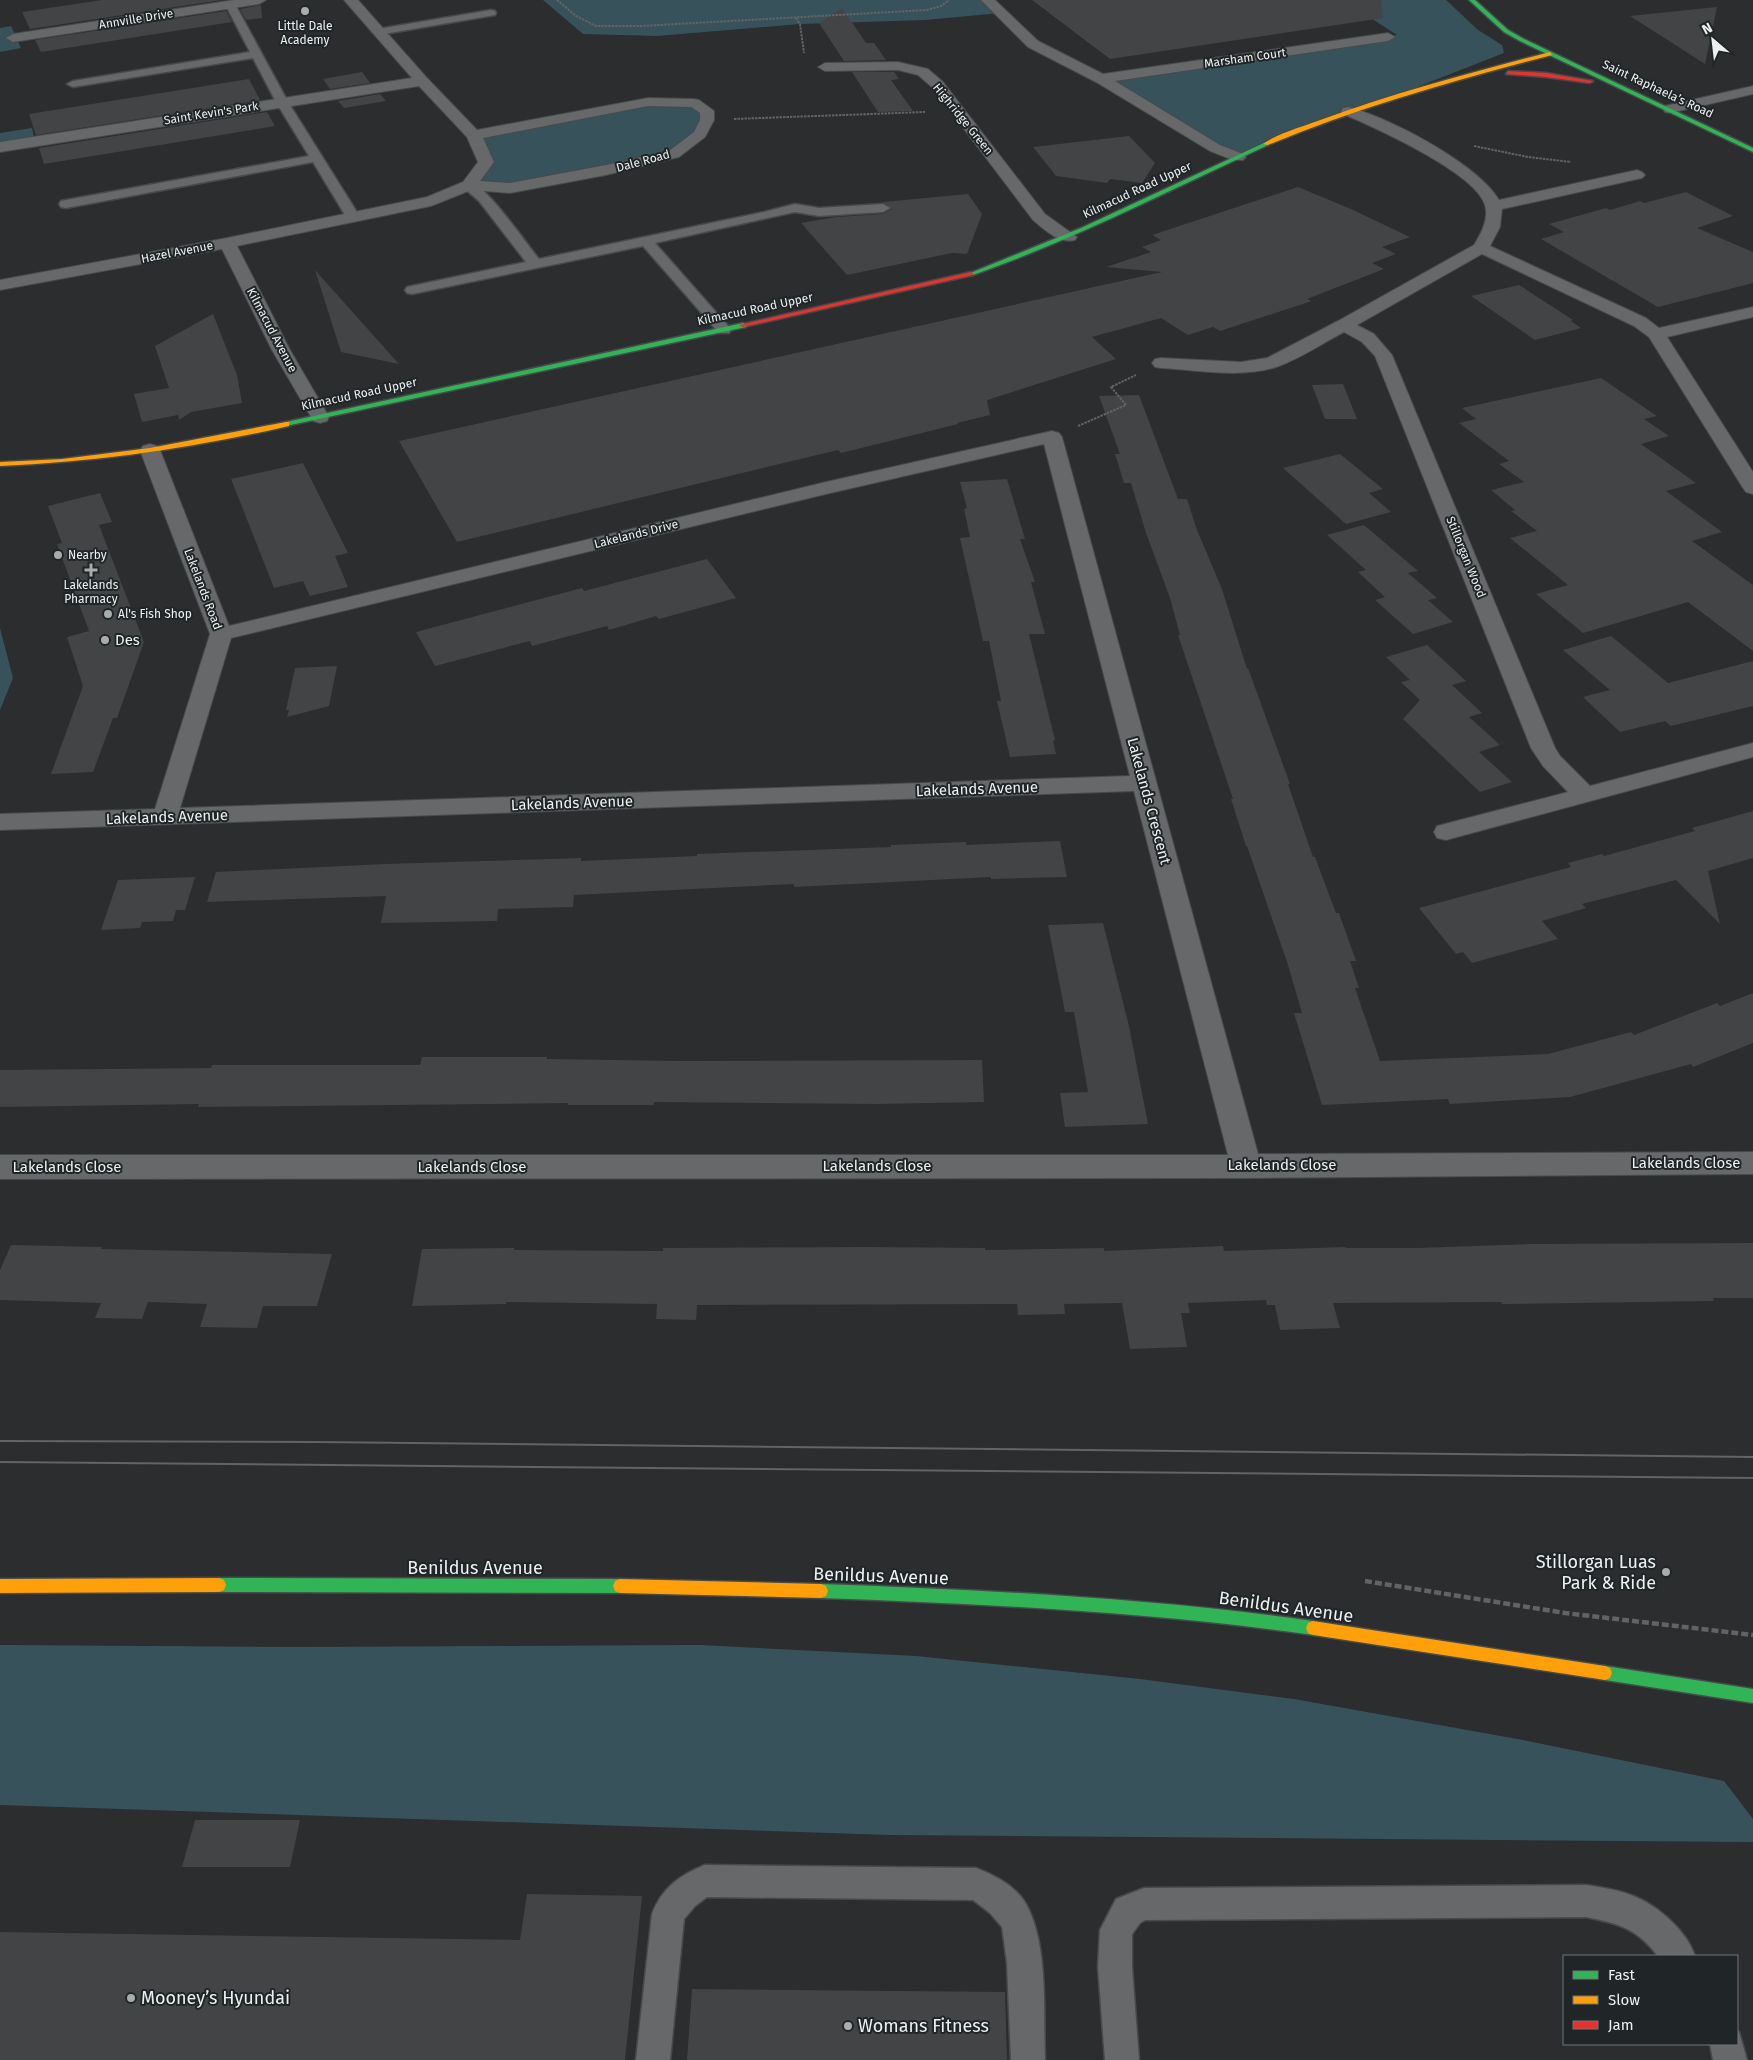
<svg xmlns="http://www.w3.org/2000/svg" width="1753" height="2060" viewBox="0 0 1753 2060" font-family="'Fira Sans',sans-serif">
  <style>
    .green { fill: #38525c }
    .building { fill: #424445 }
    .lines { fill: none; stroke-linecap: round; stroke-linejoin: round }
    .lane-casing { stroke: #474a4b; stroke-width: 3 }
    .street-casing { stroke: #474a4b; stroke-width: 2 }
    .fast-casing { stroke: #474a4b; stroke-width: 3 }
    .slow-casing { stroke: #474a4b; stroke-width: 3 }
    .jam-casing { stroke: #474a4b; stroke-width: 3 }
    .path-far1 { stroke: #616365; stroke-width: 2; stroke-dasharray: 2.5 1; stroke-linecap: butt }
    .path { stroke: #616365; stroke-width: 4.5; stroke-dasharray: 7 3; stroke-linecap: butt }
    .lane { fill: #666869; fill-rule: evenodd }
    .street { fill: #666869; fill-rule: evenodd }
    .fast { fill: #30b455; fill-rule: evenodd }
    .slow { fill: #ff9f0a; fill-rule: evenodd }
    .jam { fill: #e5322d; fill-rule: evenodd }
    .tram { stroke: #626466; stroke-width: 2 }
    .poi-dot { fill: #a8acad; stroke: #202527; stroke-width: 2 }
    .labels { text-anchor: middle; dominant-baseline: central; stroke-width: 4; stroke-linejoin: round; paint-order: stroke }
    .far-street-label { font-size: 12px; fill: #ecf0f1; stroke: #202527 }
    .far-poi-label { font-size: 12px; fill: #ecf0f1; stroke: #202527 }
    .poi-label { font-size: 15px; fill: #ecf0f1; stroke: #202527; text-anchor: start }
    .street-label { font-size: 15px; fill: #ecf0f1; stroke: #202527 }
    .near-poi-label { font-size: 18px; fill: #ecf0f1; stroke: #202527; text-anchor: start }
    .near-street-label { font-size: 18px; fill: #ecf0f1; stroke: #202527 }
  </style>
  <rect width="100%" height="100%" fill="#2b2d2f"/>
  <g class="green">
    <polygon points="543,0 987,0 1001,13 925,20 800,24 657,36 583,34"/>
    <polygon points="1379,0 1446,0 1478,30 1502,45 1504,53 1238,157 1101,79 1397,35 1349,4"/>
    <polygon points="11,26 21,48 0,52 0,28"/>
    <polygon points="648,103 694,103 706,120 673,154 510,188 469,185 486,162 474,135"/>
    <polygon points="32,128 35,142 0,147 0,133"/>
    <polygon points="0,628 13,678 0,710"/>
    <polygon points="0,1645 292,1647 700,1645 916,1656 1140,1679 1294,1699 1523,1740 1724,1781 1753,1819 1753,1842 891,1835 0,1805"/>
  </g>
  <g class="building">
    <polygon points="102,0 222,0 30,29 22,12"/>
    <polygon points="1032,0 1381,0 1383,18 1110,59"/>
    <polygon points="261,5 262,18 246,20 240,9"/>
    <polygon points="1717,7 1705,64 1630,16"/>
    <polygon points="842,8 866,43 874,43 886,60 844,61 819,23"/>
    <polygon points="226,11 232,22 41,52 35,40"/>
    <polygon points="362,72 370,83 330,89 323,79"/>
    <polygon points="852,72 894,72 899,79 891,80 913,111 878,112"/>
    <polygon points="249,79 260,100 36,135 29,114"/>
    <polygon points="380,94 386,101 344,108 338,101"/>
    <polygon points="267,112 275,126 44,164 39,148"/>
    <polygon points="1129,136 1155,163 1142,183 1110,179 1107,183 1056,176 1033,147"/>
    <polygon points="1298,187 1351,209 1410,237 1382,247 1396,254 1372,263 1384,269 1307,299 1312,301 1220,331 1213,327 1188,335 1161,318 1092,337 1116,359 987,400 990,415 957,423 958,424 841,453 838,450 771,466 457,542 399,441 1162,272 1106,267 1151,252 1142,247 1161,240 1152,235"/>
    <polygon points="1686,192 1733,216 1697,228 1753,252 1753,283 1658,307 1541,239 1564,232 1549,224 1606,208 1610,210 1640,201 1644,203"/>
    <polygon points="968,194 982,214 967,254 952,253 847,275 801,223 836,217 883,214 892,209 883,202"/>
    <polygon points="315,270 399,364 341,352"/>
    <polygon points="1519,285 1573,320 1571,321 1581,328 1535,340 1471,296"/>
    <polygon points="213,314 237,375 242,403 191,412 179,420 178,415 142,422 134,394 169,388 155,346"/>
    <polygon points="1601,378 1657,416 1644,419 1669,436 1641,444 1696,483 1666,491 1722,532 1692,541 1753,585 1753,651 1688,602 1583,633 1536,594 1568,585 1510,538 1537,531 1511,511 1515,510 1491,490 1524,482 1499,464 1509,461 1459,423 1476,419 1462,408"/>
    <polygon points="1343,384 1357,419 1325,419 1312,385"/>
    <polygon points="1139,395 1178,499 1187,499 1197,530 1222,589 1247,669 1248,668 1290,784 1288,784 1313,857 1315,857 1336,913 1339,913 1356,961 1350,961 1359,988 1355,988 1380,1061 1548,1054 1631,1032 1634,1035 1717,1003 1720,1006 1753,993 1753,1043 1693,1067 1691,1064 1570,1097 1450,1104 1448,1099 1322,1105 1294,1013 1302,1013 1288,965 1247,846 1246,846 1231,799 1233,799 1178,635 1180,635 1170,598 1146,533 1131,483 1124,483 1115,454 1120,454 1099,396"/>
    <polygon points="1340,454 1383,489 1369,493 1391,512 1346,524 1283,468"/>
    <polygon points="303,463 348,553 335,556 348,587 310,596 303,581 274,588 231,479"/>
    <polygon points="1007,479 1025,539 1020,539 1035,582 1031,582 1045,634 1029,634 1055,740 1053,741 1056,754 1010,757 997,701 1001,701 989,641 983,641 960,538 970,537 964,509 967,508 960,482"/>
    <polygon points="100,493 112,522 99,525 144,642 117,718 113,718 93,772 51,774 83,686 67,637 89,631 57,544 62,543 48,506"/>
    <polygon points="1364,525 1418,571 1408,573 1437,598 1428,600 1453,622 1413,634 1375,600 1385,597 1358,572 1366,570 1327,535"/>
    <polygon points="707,559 736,598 659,619 656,616 609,630 607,626 532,646 530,641 435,666 416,632 582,588 584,591"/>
    <polygon points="1611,636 1668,683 1753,661 1753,706 1671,726 1665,721 1620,732 1583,697 1610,690 1563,650"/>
    <polygon points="1427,645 1466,681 1452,685 1482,713 1469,717 1500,745 1479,752 1512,782 1480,792 1403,719 1420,700 1401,682 1410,680 1386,657"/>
    <polygon points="337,666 329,706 287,717 289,710 286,710 295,668"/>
    <polygon points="1753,811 1753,858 1708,871 1720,924 1676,880 1582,904 1586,908 1542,921 1558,939 1472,963 1463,952 1456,954 1419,908 1571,867 1568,863 1602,854 1604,856 1695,831 1692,828"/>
    <polygon points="1060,841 1067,877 991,879 991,877 794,887 794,884 574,895 573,907 498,909 497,921 381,923 386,896 207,902 216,872 385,864 581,858 581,861 697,856 697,854 891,847 891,845 966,842 966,845"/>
    <polygon points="195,877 185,910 176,910 173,921 142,922 140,928 101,930 118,880"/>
    <polygon points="1103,923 1129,1026 1148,1124 1065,1127 1060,1093 1088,1092 1074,1012 1065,1012 1048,925"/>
    <polygon points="422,1057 547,1057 547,1059 683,1061 982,1060 984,1102 876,1104 654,1102 654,1105 568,1105 568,1103 198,1107 199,1104 0,1107 0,1070 211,1068 212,1065 420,1065"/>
    <polygon points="1753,1243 1753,1298 1713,1298 1714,1301 1502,1304 1501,1302 1333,1303 1340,1328 1280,1330 1275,1305 1267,1305 1266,1300 1188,1303 1190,1313 1181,1313 1187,1347 1130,1349 1122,1303 1064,1304 1065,1314 1018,1315 1017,1304 697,1305 696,1320 656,1319 657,1304 506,1302 506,1304 412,1306 422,1249 514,1248 514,1250 663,1251 663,1248 867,1247 985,1248 985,1250 1104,1248 1104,1251 1223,1246 1224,1251 1345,1247 1346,1248 1417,1248 1530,1244"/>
    <polygon points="11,1245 102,1247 101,1249 332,1254 317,1306 263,1306 257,1328 200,1327 207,1304 148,1302 142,1319 95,1318 101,1303 0,1300 0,1270"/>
    <polygon points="195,1820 300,1820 290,1867 182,1867"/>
    <polygon points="527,1894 642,1896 625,2060 0,2060 0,1932 520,1940"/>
    <polygon points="692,1989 1005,1992 1007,2060 687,2060"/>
  </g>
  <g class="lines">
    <g class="lane-casing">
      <g id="lane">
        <polygon points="230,1 235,4 288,102 360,217 358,220 348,220 313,162 66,208 61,207 59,204 61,201 66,200 309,156 276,102 253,58 73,87 67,84 73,81 250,52 225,4"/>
        <polygon points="491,10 495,11 496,13 495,15 378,35 372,32 378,29"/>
        <path d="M469,181C487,186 525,242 539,259L764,212L795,204L819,208L883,204L890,208L883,212L819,216L795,212L655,243L729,327L731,330L729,333H719L643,246L412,294L407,293L405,290L407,287L526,262L479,201L464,188L463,185L464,182Z"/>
        <path d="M705,1865L976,1868C994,1875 1016,1886 1026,1904C1049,1946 1043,2013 1045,2060H1011L1007,1963L1002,1927L990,1913L973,1900L707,1897L695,1906L684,1919L670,2060H636L652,1914C662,1888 680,1875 705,1865Z"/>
        <path d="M1586,1885C1599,1887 1612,1889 1625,1893C1653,1901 1686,1929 1695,1956H1658C1636,1928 1620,1924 1586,1917L1145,1920L1140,1923L1132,1934V1967L1139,2060H1105L1098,1967L1100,1930L1116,1899L1144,1888Z"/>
        <polygon points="1737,2031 1739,2032 1747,2060 1713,2060 1710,2044 1737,2044"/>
      </g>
    </g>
    <g class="street-casing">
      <g id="street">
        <polygon points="234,0 266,0 259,4 13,42 6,38 13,34"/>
        <path d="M344,0H358L427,78L477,130L648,98L694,99L699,100L714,111V120L705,137L679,157L606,175L510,193L471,190L431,206L237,246L290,350L329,417L327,421L320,423L313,421L311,417L272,350L222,249L0,290V280L227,238L427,197L463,182L478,162L467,137L419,86L0,152V142L412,78ZM648,106L691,107L700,113V120L694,132L669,151L606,165L510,183L480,181L494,162L483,138Z"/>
        <polygon points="981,0 995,0 1038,41 1103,74 1388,33 1395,37 1388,41 1115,81 1220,145 1243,154 1246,157 1243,160 1233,160 1210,151 1096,82 1028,47"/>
        <path d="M898,62L928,69L943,82L1045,214L1077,237L1075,240C1059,244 1045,230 1033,220L933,88L918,75L898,70L825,71L818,67L825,63Z"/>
        <polygon points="1753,86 1753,94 1670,113 1665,112 1663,109 1665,106"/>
        <path d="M1348,107C1389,117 1478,164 1499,200L1637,170L1642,172L1645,175L1642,178L1502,209L1500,227L1490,246L1646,318L1659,328L1753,307V317L1667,337L1753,472V494L1746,492L1743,488L1649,337L1634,326L1482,254L1357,325L1374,334L1392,355L1555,748L1560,756L1590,786L1753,743V757L1446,840L1437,838L1434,832L1437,826L1568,792L1543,766L1531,748L1375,356L1362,342L1344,332C1323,343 1301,358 1279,366C1245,379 1197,370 1161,368L1155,367L1152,363L1155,359L1161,358L1241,362L1267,358L1338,321L1474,245C1481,233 1489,220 1485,205C1476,173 1374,127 1343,114L1341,111L1343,108Z"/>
        <path d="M1052,431L1059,433L1062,437L1258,1154L1753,1152V1174L1246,1178L0,1179V1155H1228L1134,791L0,830V814L155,809L210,634L140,450L143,446L150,444L157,446L160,450L229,626L826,482ZM1044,444L1130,776L180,808L231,638L826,494Z"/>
      </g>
    </g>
    <g class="fast-casing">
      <g id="fast">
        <polygon points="1469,0 1475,0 1508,30 1524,39 1753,148 1753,152 1520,41 1504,32"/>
        <path d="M1266,142L1269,144L1268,145C1170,190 1075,239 973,275L968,274L1081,228Z"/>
        <polygon points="743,323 747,325 746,327 286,426 282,424 286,422"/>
        <polygon points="219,1578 620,1579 625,1581 627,1586 625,1591 620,1593 219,1592 214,1590 212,1585 214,1580"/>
        <path d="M821,1584C986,1590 1150,1598 1313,1621L1318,1623L1320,1628L1318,1633L1313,1635C1150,1612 986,1604 821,1598L816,1596L814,1591L816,1586Z"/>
        <polygon points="1605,1666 1753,1689 1753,1703 1605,1680 1600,1678 1598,1673 1600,1668"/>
      </g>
    </g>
    <g class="slow-casing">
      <g id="slow">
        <path d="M1550,52L1552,55C1456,80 1360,107 1268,145L1263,144C1278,133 1305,126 1323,119C1397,92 1474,72 1550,52Z"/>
        <path d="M286,422H289V426C194,448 97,462 0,466V462L62,459L150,448Z"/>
        <polygon points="219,1578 224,1580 226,1585 224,1590 219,1592 0,1593 0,1579"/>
        <polygon points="620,1579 821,1584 826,1586 828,1591 826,1596 821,1598 620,1593 615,1591 613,1586 615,1581"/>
        <polygon points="1313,1621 1605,1666 1610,1668 1612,1673 1610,1678 1605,1680 1313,1635 1308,1633 1306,1628 1308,1623"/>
      </g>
    </g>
    <g class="jam-casing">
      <g id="jam">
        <polygon points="1508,71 1546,73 1593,81 1590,83 1546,77 1506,74"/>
        <polygon points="971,272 974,274 973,275 743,327 739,325"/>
      </g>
    </g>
    <g class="path-far1">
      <polyline points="557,0 576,16 596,26 641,26 927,10 941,6 949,0"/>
      <polyline points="796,18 800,24 804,53"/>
      <polyline points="734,119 925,112"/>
      <polyline points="1474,146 1528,157 1571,162"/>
      <polyline points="1078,426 1126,405 1111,387 1136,375"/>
    </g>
    <polyline class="path" points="1365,1581 1565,1613 1753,1635"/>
    <use href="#lane" class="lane"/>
    <use href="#street" class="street"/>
    <use href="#fast" class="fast"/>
    <use href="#slow" class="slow"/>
    <use href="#jam" class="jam"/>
    <g class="tram">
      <polyline points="0,1441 316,1442 1753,1457"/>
      <polyline points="0,1462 1753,1478"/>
    </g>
  </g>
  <g class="poi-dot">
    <circle cx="305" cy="11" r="5"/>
    <circle cx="58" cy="555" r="5"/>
    <path d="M88.5 562.5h5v5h5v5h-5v5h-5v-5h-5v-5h5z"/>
    <circle cx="108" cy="614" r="5"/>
    <circle cx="105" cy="640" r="5"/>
    <circle cx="1666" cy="1572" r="5"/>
    <circle cx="131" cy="1998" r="5"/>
    <circle cx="848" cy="2026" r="5"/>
  </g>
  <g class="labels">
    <g class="far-street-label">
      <text transform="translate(136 19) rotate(-9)">Annville Drive</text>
      <text transform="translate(1245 58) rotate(-8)">Marsham Court</text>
      <text transform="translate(1658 89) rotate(25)">Saint Raphaela’s Road</text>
      <text transform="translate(211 113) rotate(-9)">Saint Kevin's Park</text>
      <text transform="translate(963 119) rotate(51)">Highridge Green</text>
      <text transform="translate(643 161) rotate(-15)">Dale Road</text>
      <text transform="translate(1137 190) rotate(-25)">Kilmacud Road Upper</text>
      <text transform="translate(177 252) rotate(-11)">Hazel Avenue</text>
      <text transform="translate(755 309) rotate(-12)">Kilmacud Road Upper</text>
      <text transform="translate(272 330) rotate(62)">Kilmacud Avenue</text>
      <text transform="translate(359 394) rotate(-12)">Kilmacud Road Upper</text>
      <text transform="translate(636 534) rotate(-14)">Lakelands Drive</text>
      <text transform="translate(1466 557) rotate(68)">Stillorgan Wood</text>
      <text transform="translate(203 589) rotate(69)">Lakelands Road</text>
    </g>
    <g class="far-poi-label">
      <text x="305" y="26">Little Dale<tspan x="305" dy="14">Academy</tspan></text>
      <text x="68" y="555" text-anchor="start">Nearby</text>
      <text x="91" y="585">Lakelands<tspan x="91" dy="14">Pharmacy</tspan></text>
      <text x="118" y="614" text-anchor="start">Al's Fish Shop</text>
    </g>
    <g class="poi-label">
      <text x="115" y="640">Des</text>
    </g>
    <g class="street-label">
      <text transform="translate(977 789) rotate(-2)">Lakelands Avenue</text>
      <text transform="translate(1149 801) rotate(75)">Lakelands Crescent</text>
      <text transform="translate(572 803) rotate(-2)">Lakelands Avenue</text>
      <text transform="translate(167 817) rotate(-2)">Lakelands Avenue</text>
      <text x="1686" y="1163">Lakelands Close</text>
      <text x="1282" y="1165">Lakelands Close</text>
      <text x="877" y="1166">Lakelands Close</text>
      <text x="67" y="1167">Lakelands Close</text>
      <text x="472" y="1167">Lakelands Close</text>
    </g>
    <g class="near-poi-label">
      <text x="1656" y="1562" text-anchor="end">Stillorgan Luas<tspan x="1656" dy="21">Park &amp; Ride</tspan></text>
      <text x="141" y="1998">Mooney’s Hyundai</text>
      <text x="858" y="2026">Womans Fitness</text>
    </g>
    <g class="near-street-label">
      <text x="475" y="1568">Benildus Avenue</text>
      <text transform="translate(881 1576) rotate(2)">Benildus Avenue</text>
      <text transform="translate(1286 1607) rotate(8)">Benildus Avenue</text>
    </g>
  </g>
  <rect x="1563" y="1955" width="175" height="90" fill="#202527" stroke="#727678"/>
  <rect x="1573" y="1971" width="25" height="8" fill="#30b455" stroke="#727678"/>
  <text x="1608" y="1980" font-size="15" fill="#ecf0f1">Fast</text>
  <rect x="1573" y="1996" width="25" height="8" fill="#ff9f0a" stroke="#727678"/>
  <text x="1608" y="2005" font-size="15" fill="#ecf0f1">Slow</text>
  <rect x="1573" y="2021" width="25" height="8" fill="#e5322d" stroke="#727678"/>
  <text x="1608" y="2030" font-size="15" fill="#ecf0f1">Jam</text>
  <g transform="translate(1713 40) rotate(332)" stroke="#202527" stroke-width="4" paint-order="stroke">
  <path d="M0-4L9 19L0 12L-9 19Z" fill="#ecf0f1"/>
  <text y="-8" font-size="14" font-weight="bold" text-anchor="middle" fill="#ecf0f1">N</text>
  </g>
</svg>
